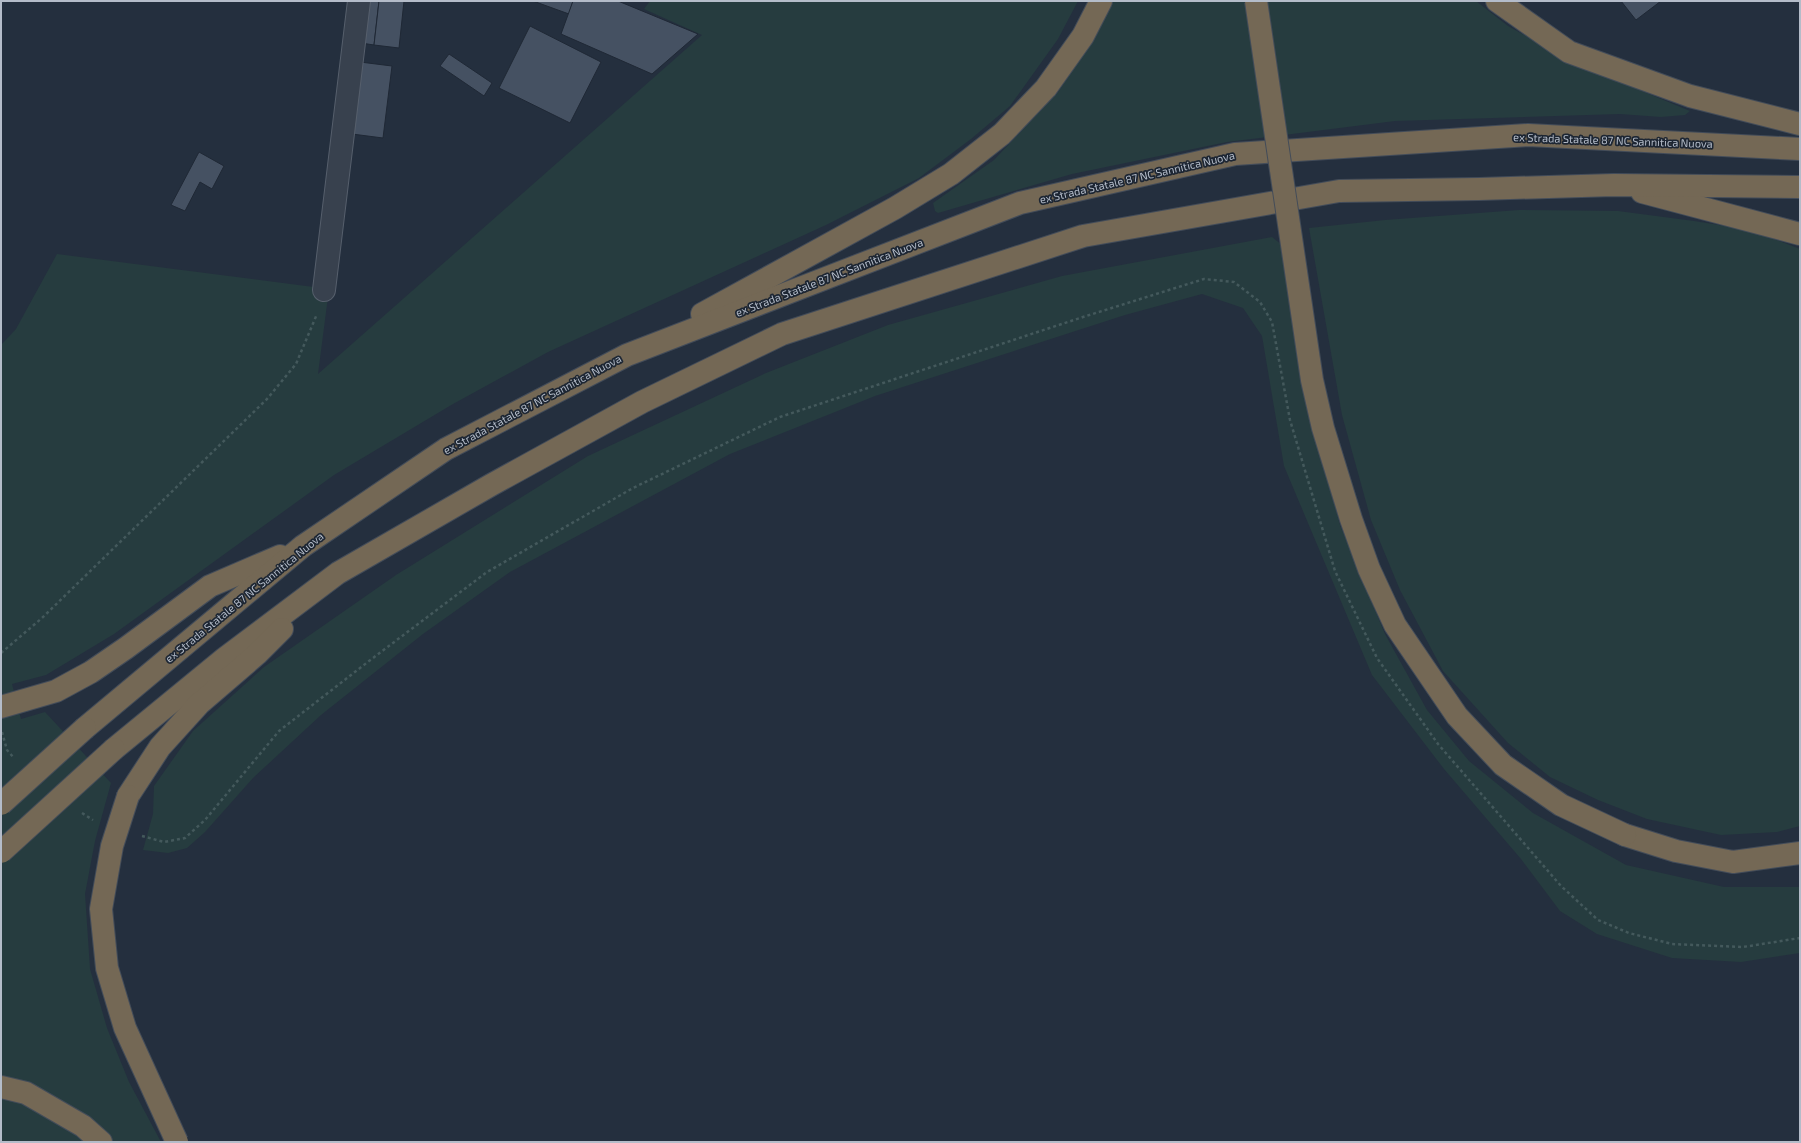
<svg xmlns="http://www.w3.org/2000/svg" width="1801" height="1143" viewBox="0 0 1801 1143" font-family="'Exo 2',sans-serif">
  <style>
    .green { fill: #263c3f }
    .building { fill: #455162; stroke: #1f2835 }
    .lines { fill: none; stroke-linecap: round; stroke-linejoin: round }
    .minor-casing { stroke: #565f6c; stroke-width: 24 }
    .highway-casing { stroke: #434c59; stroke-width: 24 }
    .path { stroke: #44595c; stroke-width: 2.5; stroke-dasharray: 3 3; stroke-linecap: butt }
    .minor { stroke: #38414e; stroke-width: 22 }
    .highway { stroke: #746855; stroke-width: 22 }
    .highway-bridge-casing { stroke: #434c59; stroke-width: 24; stroke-linecap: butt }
    .highway-bridge { stroke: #746855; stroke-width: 22 }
    .labels { text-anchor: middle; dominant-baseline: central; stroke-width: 3.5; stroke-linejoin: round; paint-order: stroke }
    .street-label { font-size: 11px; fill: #b4bcc9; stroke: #1d2633 }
  </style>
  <rect width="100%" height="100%" fill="#242f3e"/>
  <g class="green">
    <polygon points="650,1 1078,1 1058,39 1010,106 971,139 919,178 826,225 548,352 453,404 334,475 114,634 46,675 12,684 21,719 45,712 111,783 95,841 85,894 90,969 107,1028 129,1082 161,1142 1,1142 1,345 16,329 57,254 329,289 318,374 702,35 644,9"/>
    <polygon points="1111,1 1476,1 1508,26 1577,64 1690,111 1685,115 1661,117 1620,114 1395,121 1227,142 1072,174 938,213 935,211 933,203 994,160 1058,92 1084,53"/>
    <polygon points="1519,210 1618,211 1694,221 1732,227 1769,237 1800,249 1800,826 1777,832 1721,835 1647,819 1598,800 1550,777 1508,743 1443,671 1400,590 1371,520 1342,415 1309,228 1385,220"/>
    <polygon points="1272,237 1282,245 1313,424 1340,525 1385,634 1427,710 1469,761 1533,813 1626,865 1724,887 1800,887 1800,953 1741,962 1672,958 1597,934 1560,911 1521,859 1444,769 1372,675 1284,466 1262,336 1243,308 1202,294 1125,315 875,396 730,454 510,572 423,634 321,715 253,778 205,832 187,848 168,853 143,850 153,814 154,786 193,731 264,667 396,575 588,456 766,373 888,325 1062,276"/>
  </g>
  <g class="building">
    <polygon points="366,1 379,1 374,45 361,43"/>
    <polygon points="379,1 404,1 399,48 374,45"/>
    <polygon points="533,1 573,1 569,14"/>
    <polygon points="573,1 618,1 698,34 652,74 561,34"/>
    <polygon points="1621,1 1661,1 1636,20"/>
    <polygon points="530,26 601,62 570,123 499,88"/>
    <polygon points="449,54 492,83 484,96 440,66"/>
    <polygon points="360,62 392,66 383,138 352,134"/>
    <polygon points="199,152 224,166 212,189 200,182 185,211 171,205"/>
  </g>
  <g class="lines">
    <g class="minor-casing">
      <polyline id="minor" points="324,290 359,1"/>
    </g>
    <g class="highway-casing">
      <g id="highway">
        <polyline points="1497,1 1569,52 1690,96 1800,124"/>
        <polyline points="1642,192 1800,234"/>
        <polyline points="702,314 895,208 951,174 1002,134 1046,88 1083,36 1101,1"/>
        <polyline points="1,707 56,691 91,672 126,648 210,586 280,556"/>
        <polyline points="85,728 303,546 446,449 627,355 1020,203 1235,154 1528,135 1800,149"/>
        <polyline points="114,749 225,658 338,573 491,485 642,402 782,334 1083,236 1339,191 1479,189 1614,185 1800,187"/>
        <polyline points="128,796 160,747 199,704 257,654 282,629"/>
        <polyline points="1625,835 1676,851 1733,862 1800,853"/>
        <polyline points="1,1087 26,1093 83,1126 101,1142"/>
      </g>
    </g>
    <g class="path">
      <polyline points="1,653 42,618 267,399 296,364 317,314"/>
      <polyline points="2,732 7,750 14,758"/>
      <polyline points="82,813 93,820"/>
      <polyline points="142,836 164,842 185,838 205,820 279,731 369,661 487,572 633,488 780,417 1083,317 1204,279 1234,282 1260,302 1272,322 1290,420 1335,571 1377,658 1438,744 1561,886 1598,920 1629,933 1672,944 1743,947 1800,938"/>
    </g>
    <use href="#minor" class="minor"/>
    <use href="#highway" class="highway"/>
    <g class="highway-bridge-casing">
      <g id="highway-bridge">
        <polyline points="1256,1 1312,380 1323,428 1351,519 1369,569 1395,625 1457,716 1503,765 1561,805 1625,835"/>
        <polyline points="128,796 112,846 101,909 107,968 125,1028 177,1142"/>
        <polyline points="1,804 85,728"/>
        <polyline points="1,852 114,749"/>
      </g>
    </g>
    <use href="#highway-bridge" class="highway-bridge"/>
  </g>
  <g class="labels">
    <g class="street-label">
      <text transform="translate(1613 140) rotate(2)">ex Strada Statale 87 NC Sannitica Nuova</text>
      <text transform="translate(1137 177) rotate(-13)">ex Strada Statale 87 NC Sannitica Nuova</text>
      <text transform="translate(829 277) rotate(-21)">ex Strada Statale 87 NC Sannitica Nuova</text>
      <text transform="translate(532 404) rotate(-28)">ex Strada Statale 87 NC Sannitica Nuova</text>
      <text transform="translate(244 597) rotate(-39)">ex Strada Statale 87 NC Sannitica Nuova</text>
    </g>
  </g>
  <rect width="1801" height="1143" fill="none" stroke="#b4bcc9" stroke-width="4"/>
</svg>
